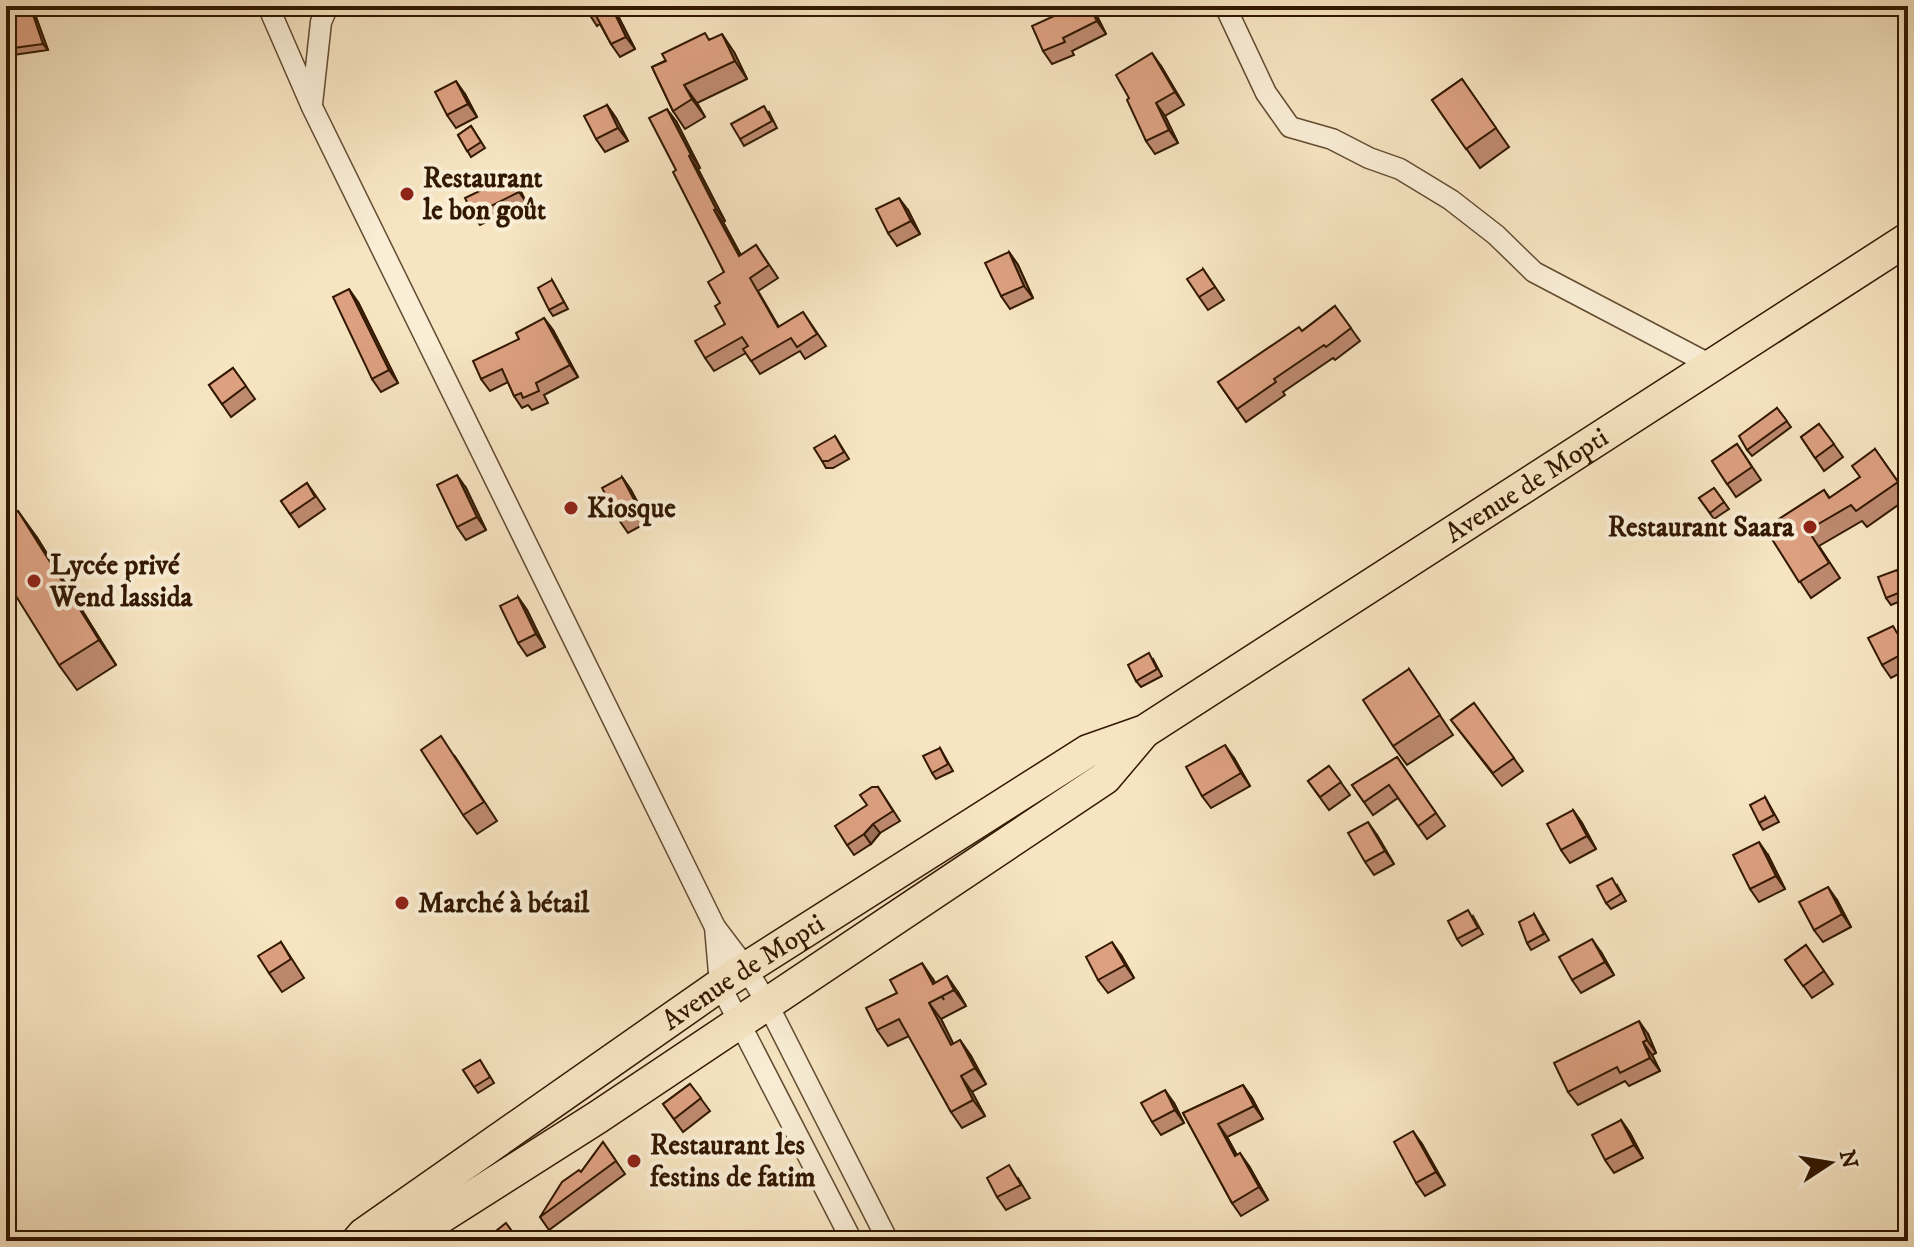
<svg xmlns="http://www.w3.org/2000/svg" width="1914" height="1247" viewBox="0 0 1914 1247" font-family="'IM FELL DW Pica',serif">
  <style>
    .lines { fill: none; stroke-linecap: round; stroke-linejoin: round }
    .street-casing { stroke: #634b30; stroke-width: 23 }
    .primary-casing { stroke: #321800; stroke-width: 35 }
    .street { stroke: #faeed7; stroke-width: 20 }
    .primary { stroke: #f7e5c2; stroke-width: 32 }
    .wall { fill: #be8a70; stroke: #321800; stroke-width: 2 }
    .shaded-wall { fill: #9b715b; stroke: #321800; stroke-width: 2 }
    .building { fill: #dda182; stroke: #321800; stroke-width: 2 }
    .poi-dot { fill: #8f2418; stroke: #faeed7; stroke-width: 3 }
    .labels { text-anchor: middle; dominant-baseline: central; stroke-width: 8; stroke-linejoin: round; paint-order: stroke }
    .poi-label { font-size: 28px; font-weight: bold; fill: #321800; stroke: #faeed7; text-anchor: start }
    .street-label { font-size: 28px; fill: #321800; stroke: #faeed7 }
  </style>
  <rect width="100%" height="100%" fill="#f7e5c2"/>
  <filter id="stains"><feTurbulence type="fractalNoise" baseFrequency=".0025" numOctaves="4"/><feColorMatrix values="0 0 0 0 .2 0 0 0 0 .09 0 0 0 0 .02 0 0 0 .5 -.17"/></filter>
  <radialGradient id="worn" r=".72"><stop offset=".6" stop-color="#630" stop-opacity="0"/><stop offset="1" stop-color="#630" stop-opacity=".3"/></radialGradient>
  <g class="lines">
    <g class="street-casing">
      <g id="street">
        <polyline points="268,6 312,107 715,927 746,968 767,1003 888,1241"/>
        <polyline points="1225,6 1266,93 1290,127 1332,139 1369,158 1400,169 1451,200 1496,235 1534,272 1711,365"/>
        <polyline points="312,104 321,22 328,6"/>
        <polyline points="715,927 720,985 852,1241"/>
      </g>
    </g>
    <g class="primary-casing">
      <g id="primary">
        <path id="s1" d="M358,1241L364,1234L720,985L1088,751L1145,731L1908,239"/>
        <polyline points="403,1241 598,1117 1105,778 1143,733"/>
      </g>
    </g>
    <use href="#street" class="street"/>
    <use href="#primary" class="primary"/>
  </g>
  <g class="wall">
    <polygon points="6,6 32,6 48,50 6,56"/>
    <polygon points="584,6 613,6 635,49 620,57 611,44 600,24 597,26"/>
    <polygon points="1092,6 1106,34 1072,51 1074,55 1052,64 1043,51"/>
    <polygon points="710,39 734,52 747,79 697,103 705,117 685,129 673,111 652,67"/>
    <polygon points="1161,66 1184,105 1165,116 1178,143 1155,154 1146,141 1129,98"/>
    <polygon points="1462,79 1509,147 1480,168 1432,100"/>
    <polygon points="465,94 477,117 456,128 447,115"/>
    <polygon points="607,105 616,118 628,141 605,152 596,139"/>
    <polygon points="769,112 777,128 744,146 740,139"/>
    <polygon points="676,121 700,168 698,169 725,221 723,222 741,255 756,245 778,278 758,291 779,327 803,312 826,346 805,359 800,351 760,374 746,353 714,371 705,358 725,324 720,303 724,272 676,170"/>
    <polygon points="471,126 485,148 471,157 458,135"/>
    <polygon points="518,186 526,202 480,225 473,215"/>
    <polygon points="908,210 920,234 897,246 888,233"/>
    <polygon points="1009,252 1018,265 1033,298 1010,309 1001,296"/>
    <polygon points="1203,269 1224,300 1208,310 1199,297"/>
    <polygon points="552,280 568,309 553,316 549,310"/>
    <polygon points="358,302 398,383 381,392 372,379"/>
    <polygon points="1335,306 1360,341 1335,360 1333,358 1283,392 1285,395 1246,422 1218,382 1302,331"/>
    <polygon points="544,318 553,330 578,377 544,395 548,403 532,410 528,405 522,408 514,396 508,382 490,391 481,379 519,339"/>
    <polygon points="233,368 255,399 231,417 209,385"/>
    <polygon points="1777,408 1791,427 1752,456 1747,450"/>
    <polygon points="1819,424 1843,457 1824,471 1801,437"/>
    <polygon points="835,436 849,459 833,468 826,468 822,461"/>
    <polygon points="1737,444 1761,480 1736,497 1712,461"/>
    <polygon points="1875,449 1908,496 1908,498 1867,527 1862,521 1819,546 1840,578 1811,598 1765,528 1824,490 1830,498 1860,477"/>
    <polygon points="622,477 631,490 648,522 628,533 619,520"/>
    <polygon points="307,483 325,509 299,527 281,501"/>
    <polygon points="466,488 486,530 466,540 457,527"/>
    <polygon points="1714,488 1729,509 1714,519 1699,498"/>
    <polygon points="36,536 116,665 77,690 59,665"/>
    <polygon points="1902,576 1908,591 1908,598 1891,605 1886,598"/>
    <polygon points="518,597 527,610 545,647 527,656 518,643"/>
    <polygon points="1908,627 1908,669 1891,678 1882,665 1898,633"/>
    <polygon points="1153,659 1162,676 1141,687 1136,681"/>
    <polygon points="1409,669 1453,735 1407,765 1393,746"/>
    <polygon points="1474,703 1523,771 1502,786 1451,720"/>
    <polygon points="940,748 953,771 936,779 932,773"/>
    <polygon points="454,755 497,821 477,834 463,815"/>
    <polygon points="1397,757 1445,826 1427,839 1398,798 1373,815 1352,785"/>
    <polygon points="1234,758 1250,786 1211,808 1202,796"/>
    <polygon points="1329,766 1350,795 1329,810 1308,781"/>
    <polygon points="878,787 900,821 880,833 871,844 854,855 847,845 867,805"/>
    <polygon points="1765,797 1779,822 1763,830 1759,823"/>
    <polygon points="1573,810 1582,823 1596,849 1570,863 1561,850"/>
    <polygon points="1377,835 1394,864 1374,875 1365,862"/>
    <polygon points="1768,855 1785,889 1759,902 1750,889"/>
    <polygon points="1617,885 1626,901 1611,909 1606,903"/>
    <polygon points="1837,900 1851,927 1823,942 1814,930"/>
    <polygon points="1534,914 1549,940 1531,950 1527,943"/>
    <polygon points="1473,916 1483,934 1462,946 1457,939"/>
    <polygon points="281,942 304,978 282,992 269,973"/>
    <polygon points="1806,945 1833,984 1812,998 1785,960"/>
    <polygon points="1601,952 1614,975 1581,993 1572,980"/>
    <polygon points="1121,955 1134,978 1108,993 1098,980"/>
    <polygon points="933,979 935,983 958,992 966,1006 941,1019 953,1044 960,1040 971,1056 986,1084 972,1092 985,1116 962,1128 951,1112 909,1036 888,1046 877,1030 897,993"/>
    <polygon points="1648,1034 1656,1053 1652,1055 1660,1071 1629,1086 1625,1081 1578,1105 1568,1092"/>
    <polygon points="480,1060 494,1083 478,1093 463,1070"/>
    <polygon points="690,1084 710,1111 683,1132 663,1104"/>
    <polygon points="1243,1085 1252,1098 1263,1119 1227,1137 1237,1155 1249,1166 1268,1200 1241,1216 1232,1203 1183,1113"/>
    <polygon points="1174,1103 1184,1123 1161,1135 1152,1122"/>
    <polygon points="1621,1120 1630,1133 1643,1158 1614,1173 1605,1160"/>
    <polygon points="603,1142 625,1174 549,1230 540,1217 581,1172"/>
    <polygon points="1422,1144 1445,1185 1425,1196 1416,1183"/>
    <polygon points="1018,1178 1030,1198 1006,1210 997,1197"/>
  </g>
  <g class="shaded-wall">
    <polygon points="30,6 32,6 48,50 43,44"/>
    <polygon points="611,6 613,6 635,49 626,37"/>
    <polygon points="1089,6 1092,6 1106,34 1097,21"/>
    <polygon points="722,34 734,52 747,79 735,61"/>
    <polygon points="1152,53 1161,66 1184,105 1175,92"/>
    <polygon points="456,81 465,94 477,117 468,104"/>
    <polygon points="684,85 697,103 705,117 692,99"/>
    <polygon points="1156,103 1165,116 1178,143 1169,130"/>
    <polygon points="607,105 616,118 628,141 618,128"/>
    <polygon points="667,109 676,121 700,168 691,155"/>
    <polygon points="689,156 698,169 725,221 716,209"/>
    <polygon points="511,176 518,186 526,202 519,192"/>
    <polygon points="899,198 908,210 920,234 911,221"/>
    <polygon points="714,210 723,222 748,269 739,256"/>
    <polygon points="1009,252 1018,265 1033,298 1024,286"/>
    <polygon points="349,289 358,302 398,383 389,370"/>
    <polygon points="544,318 553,330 578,377 570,365"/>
    <polygon points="457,475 466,488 486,530 477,517"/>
    <polygon points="622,477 631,490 648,522 639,509"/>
    <polygon points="18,511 36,536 116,665 99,640"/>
    <polygon points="1897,570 1902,576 1908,594 1906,590"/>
    <polygon points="518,597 527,610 545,647 536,634"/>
    <polygon points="1225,745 1234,758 1250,786 1241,773"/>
    <polygon points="1573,810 1582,823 1596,849 1587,836"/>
    <polygon points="1368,822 1377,835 1394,864 1385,851"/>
    <polygon points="873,824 880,833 871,844 864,834"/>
    <polygon points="1759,842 1768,855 1785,889 1776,876"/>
    <polygon points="1828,887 1837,900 1851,927 1842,914"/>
    <polygon points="1592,939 1601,952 1614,975 1605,962"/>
    <polygon points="1112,942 1121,955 1134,978 1125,965"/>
    <polygon points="922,963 933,979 944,1000 933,984"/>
    <polygon points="947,976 958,992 966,1006 954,990"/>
    <polygon points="929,1003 941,1019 962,1061 951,1045"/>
    <polygon points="1639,1021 1648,1034 1656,1053 1647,1040"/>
    <polygon points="960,1040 971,1056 986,1084 975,1068"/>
    <polygon points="1643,1042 1652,1055 1660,1071 1650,1058"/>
    <polygon points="961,1076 972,1092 985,1116 973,1100"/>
    <polygon points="1243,1085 1252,1098 1263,1119 1254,1106"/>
    <polygon points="1165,1090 1174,1103 1184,1123 1175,1110"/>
    <polygon points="1621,1120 1630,1133 1643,1158 1634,1145"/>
    <polygon points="1218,1124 1227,1137 1244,1169 1235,1156"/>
    <polygon points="1413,1131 1422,1144 1445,1185 1436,1172"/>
    <polygon points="1240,1153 1249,1166 1268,1200 1259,1187"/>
  </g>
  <g class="building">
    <polygon points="6,6 30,6 43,44 6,49"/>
    <polygon points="584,6 611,6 626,37 611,44 593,10 588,13"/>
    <polygon points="1060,6 1089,6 1097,21 1063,38 1065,42 1043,51 1032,26 1063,12"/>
    <polygon points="705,33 709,40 722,34 735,61 684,85 692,99 673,111 652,67 666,61 662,54"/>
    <polygon points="1152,53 1175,92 1156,103 1169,130 1146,141 1127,100 1129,98 1116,75"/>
    <polygon points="1462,79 1496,128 1466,149 1432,100"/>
    <polygon points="456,81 468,104 447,115 435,92"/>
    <polygon points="607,105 618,128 596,139 584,116"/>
    <polygon points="764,106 772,121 740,139 731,124"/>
    <polygon points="667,109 691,155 689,156 716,209 714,210 739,256 756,245 769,265 750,278 778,327 803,312 817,334 797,347 791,338 751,361 743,349 748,346 742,337 705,358 695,341 725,324 715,306 720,303 708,282 724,272 673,172 676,170 649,118"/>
    <polygon points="471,126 481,142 467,151 458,135"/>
    <polygon points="511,176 519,192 473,215 465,198"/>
    <polygon points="899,198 911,221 888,233 876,209"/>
    <polygon points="1009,252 1024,286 1001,296 985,263"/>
    <polygon points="1203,269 1215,287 1199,297 1187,279"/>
    <polygon points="552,280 564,302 549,310 538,288"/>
    <polygon points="349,289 389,370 372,379 333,297"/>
    <polygon points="1335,306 1351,328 1326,347 1324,345 1274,379 1276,382 1237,409 1218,382 1299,327 1302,331"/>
    <polygon points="544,318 570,365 536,383 539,391 523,398 521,393 514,396 502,369 481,379 473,361 519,339 516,333"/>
    <polygon points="233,368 246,386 222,404 209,385"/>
    <polygon points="1777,408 1787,421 1747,450 1739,436"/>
    <polygon points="1819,424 1834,444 1815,458 1801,437"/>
    <polygon points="835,436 844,452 828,461 822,461 814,448"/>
    <polygon points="1737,444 1752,467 1727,484 1712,461"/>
    <polygon points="1875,449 1898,482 1856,511 1851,505 1808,530 1829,563 1799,582 1765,528 1824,490 1829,498 1860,477 1852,466"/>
    <polygon points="457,475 477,517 457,527 437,485"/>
    <polygon points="622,477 639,509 619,520 602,488"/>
    <polygon points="307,483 315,497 290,514 281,501"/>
    <polygon points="1714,488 1724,502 1710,513 1699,498"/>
    <polygon points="18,511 99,640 59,665 6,580 6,519"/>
    <polygon points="1897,570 1906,590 1886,598 1878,577"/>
    <polygon points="518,597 536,634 518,643 500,606"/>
    <polygon points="1893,626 1897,633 1908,627 1908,651 1882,665 1868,638"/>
    <polygon points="1149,653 1157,669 1136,681 1128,665"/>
    <polygon points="1409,669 1440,715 1393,746 1363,700"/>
    <polygon points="1474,703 1514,758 1493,773 1451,720"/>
    <polygon points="441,736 484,802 463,815 421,750"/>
    <polygon points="1225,745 1241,773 1202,796 1186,767"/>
    <polygon points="940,748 948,764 932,773 923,756"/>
    <polygon points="1397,757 1436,813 1418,826 1389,785 1364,802 1352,785"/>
    <polygon points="1329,766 1341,782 1320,797 1308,781"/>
    <polygon points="872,787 878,787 893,811 873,824 864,834 847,845 835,826 867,805 860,795"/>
    <polygon points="1765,797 1774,815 1759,823 1750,805"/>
    <polygon points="1573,810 1587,836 1561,850 1547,824"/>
    <polygon points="1368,822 1385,851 1365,862 1348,833"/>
    <polygon points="1759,842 1776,876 1750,889 1733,855"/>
    <polygon points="1612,878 1621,894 1606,903 1597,886"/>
    <polygon points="1828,887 1842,914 1814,930 1799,902"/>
    <polygon points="1468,910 1478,928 1457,939 1448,921"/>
    <polygon points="1534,914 1544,934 1527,943 1519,922"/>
    <polygon points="1592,939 1605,962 1572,980 1559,957"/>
    <polygon points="281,942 291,959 269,973 258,956"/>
    <polygon points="1112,942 1125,965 1098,980 1086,957"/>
    <polygon points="1806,945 1824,971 1803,986 1785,960"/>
    <polygon points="922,963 933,984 947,976 954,990 929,1003 951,1045 960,1040 975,1068 961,1076 973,1100 951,1112 899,1019 877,1030 866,1008 897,993 890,980"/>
    <polygon points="1639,1021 1647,1040 1643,1042 1650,1058 1620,1073 1617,1067 1568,1092 1554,1063"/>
    <polygon points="480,1060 490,1077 474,1087 463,1070"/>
    <polygon points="690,1084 701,1098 674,1119 663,1104"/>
    <polygon points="1243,1085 1254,1106 1218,1124 1235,1156 1240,1153 1259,1187 1232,1203 1183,1113"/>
    <polygon points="1165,1090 1175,1110 1152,1122 1141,1103"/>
    <polygon points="1621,1120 1634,1145 1605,1160 1592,1135"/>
    <polygon points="1413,1131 1436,1172 1416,1183 1394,1142"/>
    <polygon points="603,1142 616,1161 540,1217 562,1182 579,1170 581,1172"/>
    <polygon points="1009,1165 1021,1185 997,1197 987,1178"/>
    <polygon points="506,1223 519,1241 491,1241 496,1231"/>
  </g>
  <g class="poi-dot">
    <circle cx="407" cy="194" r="8"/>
    <circle cx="571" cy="508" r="8"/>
    <circle cx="1810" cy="527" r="8"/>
    <circle cx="34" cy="581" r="8"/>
    <circle cx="402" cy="903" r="8"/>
    <circle cx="634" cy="1161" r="8"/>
  </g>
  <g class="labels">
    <g class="poi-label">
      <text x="423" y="178">Restaurant<tspan x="423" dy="32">le bon goût</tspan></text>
      <text x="587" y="508">Kiosque</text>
      <text x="1794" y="527" text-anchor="end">Restaurant Saara</text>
      <text x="50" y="565">Lycée privé<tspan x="50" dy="32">Wend lassida</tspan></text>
      <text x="418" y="903">Marché à bétail</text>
      <text x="650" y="1145">Restaurant les<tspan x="650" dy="32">festins de fatim</tspan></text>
    </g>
    <g class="street-label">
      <text stroke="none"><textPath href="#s1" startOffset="1394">Avenue de Mopti</textPath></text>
      <text stroke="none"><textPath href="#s1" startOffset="470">Avenue de Mopti</textPath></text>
    </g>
  </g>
  <rect width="1914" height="1247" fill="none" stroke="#f7e5c2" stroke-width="32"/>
  <rect x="8" y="8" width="1898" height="1231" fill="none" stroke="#321800" stroke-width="4"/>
  <rect x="16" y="16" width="1882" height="1215" fill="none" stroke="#321800" stroke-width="2"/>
  <g transform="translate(1830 1163) rotate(78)" stroke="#faeed7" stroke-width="6" paint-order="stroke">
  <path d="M0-6L14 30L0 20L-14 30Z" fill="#321800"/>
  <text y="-12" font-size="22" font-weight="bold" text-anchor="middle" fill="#321800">N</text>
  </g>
  <rect width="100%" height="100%" filter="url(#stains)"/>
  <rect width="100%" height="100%" fill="url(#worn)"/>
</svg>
